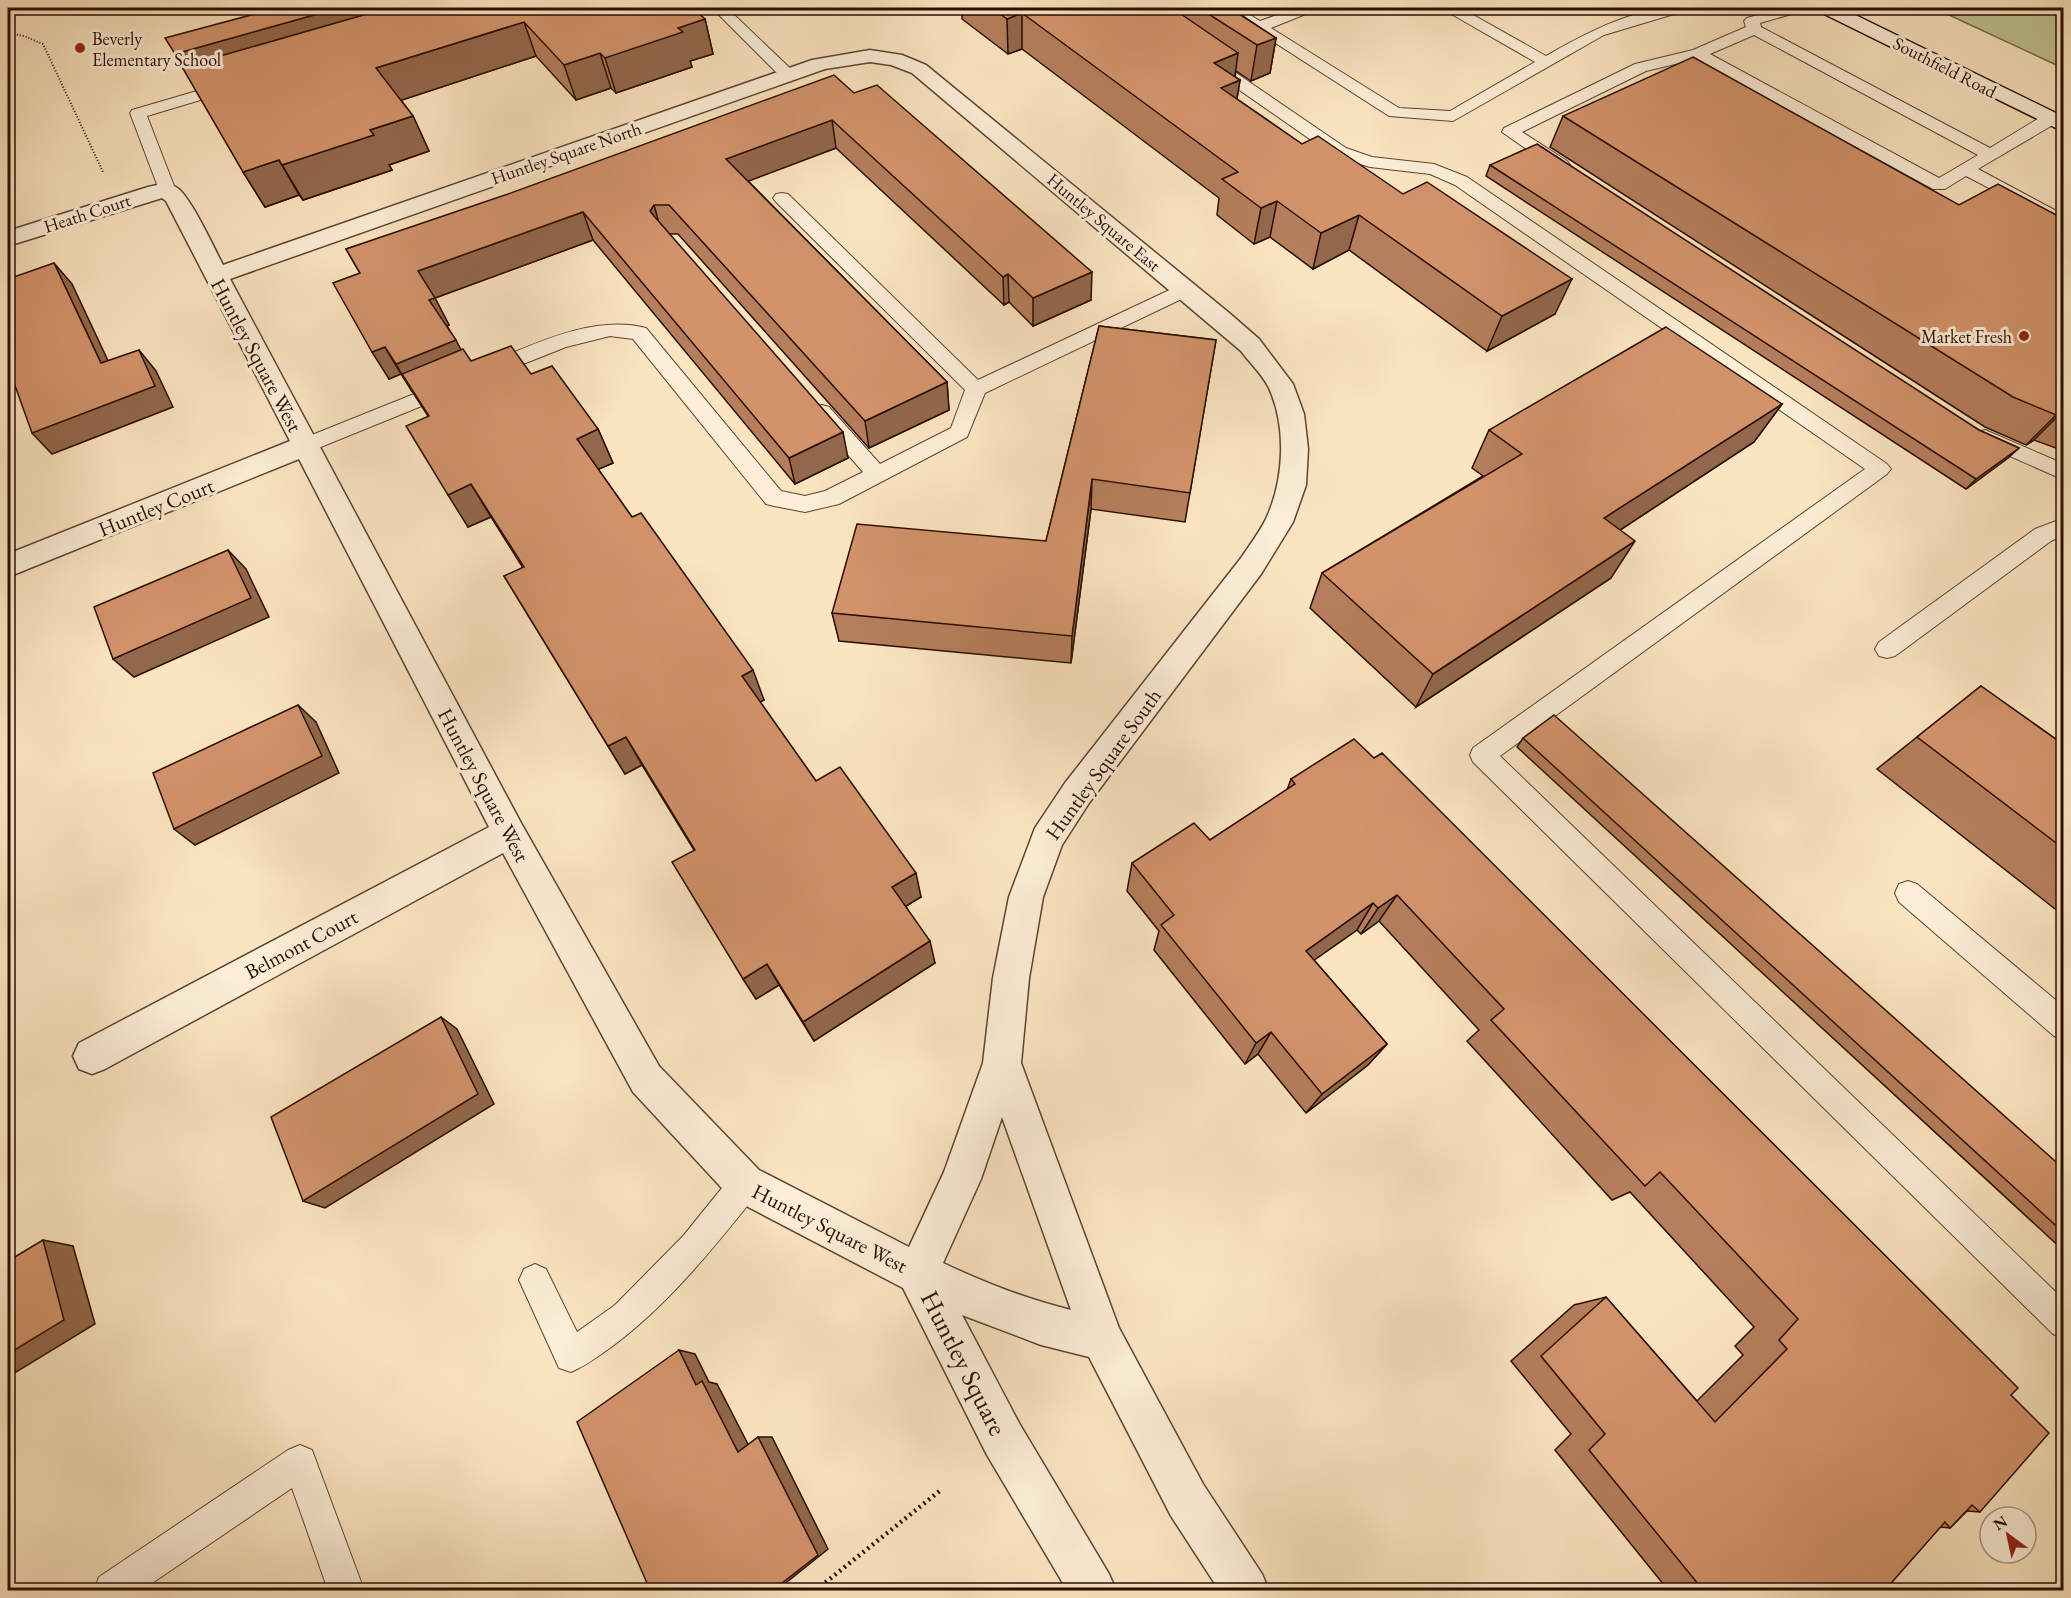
<svg xmlns="http://www.w3.org/2000/svg" width="2071" height="1598" viewBox="0 0 2071 1598" font-family="'EB Garamond',serif">
  <style>
    .green { fill: #c0c492; stroke: #75684b; stroke-width: 1.5 }
    .lines { fill: none; stroke-linecap: round; stroke-linejoin: round }
    .service-casing { stroke: #5e4333; stroke-width: 2 }
    .minor-casing { stroke: #5e4333; stroke-width: 3 }
    .secondary-casing { stroke: #2a0d04; stroke-width: 3 }
    .path-far1 { stroke: #2a0d04; stroke-width: 2; stroke-dasharray: 1 2; stroke-linecap: butt }
    .path { stroke: #2a0d04; stroke-width: 4.5; stroke-dasharray: 2 4; stroke-linecap: butt }
    .service { fill: #fceed7; fill-rule: evenodd }
    .minor { fill: #fceed7; fill-rule: evenodd }
    .secondary { fill: #fceed7; fill-rule: evenodd }
    .wall { fill: #b57e5c; stroke: #2a0d04; stroke-width: 1.5 }
    .shaded-wall { fill: #93674b; stroke: #2a0d04; stroke-width: 1.5 }
    .building { fill: #d2936b; stroke: #2a0d04; stroke-width: 1.5 }
    .poi-dot { fill: #8f2418; stroke: #fceed7; stroke-width: 2 }
    .labels { text-anchor: middle; dominant-baseline: central; stroke-width: 6; stroke-linejoin: round; paint-order: stroke }
    .far-poi-label { font-size: 18px; fill: #2a0d04; stroke: #fceed7; text-anchor: start }
    .far-street-label { font-size: 18px; fill: #2a0d04; stroke: #fceed7 }
    .street-label { font-size: 21px; fill: #2a0d04; stroke: #fceed7 }
    .near-street-label { font-size: 26px; fill: #2a0d04; stroke: #fceed7 }
  </style>
  <rect width="100%" height="100%" fill="#fbe5c1"/>
  <filter id="stains"><feTurbulence type="fractalNoise" baseFrequency=".00333" numOctaves="4"/><feColorMatrix values="0 0 0 0 .2 0 0 0 0 .09 0 0 0 0 .02 0 0 0 .5 -.17"/></filter>
  <radialGradient id="worn" r=".72"><stop offset=".6" stop-color="#630" stop-opacity="0"/><stop offset="1" stop-color="#630" stop-opacity=".3"/></radialGradient>
  <polygon class="green" points="1934,8 2063,8 2063,68"/>
  <g class="lines">
    <g class="service-casing">
      <g id="service">
        <polygon points="712,8 727,8 794,72 796,75 794,78 782,78"/>
        <path d="M1221,8H1239L1260,21L1296,8H1315L1313,11L1271,28L1399,108L1450,111L1535,62L1446,11L1444,8H1461L1546,56C1584,34 1642,3 1687,8L1684,11L1604,35L1453,121L1389,116Z"/>
        <path d="M1782,8H1805L1802,11L1760,23L1761,27L1990,148L2044,115H2056L2058,119L2056,123L1978,169L2064,215V227L1966,176L1945,189H1933L1696,59L1646,71L1522,132L1567,161L1570,165L1567,169H1555L1502,132L1504,128L1635,64L1693,50L1746,27L1744,21L1747,18ZM1754,35L1978,155L1939,178L1710,54Z"/>
        <polygon points="1211,58 1217,60 1346,148 1372,157 1434,164 1467,177 1887,464 1891,469 1887,474 1500,756 2064,1300 2064,1339 2053,1334 1473,762 1470,755 1473,748 1865,469 1455,185 1430,174 1370,167 1334,156 1205,66 1203,63"/>
        <polygon points="231,81 237,83 239,86 237,89 147,116 176,191 173,195 161,195 130,113 132,110"/>
        <path d="M782,193L788,194L978,380L1178,286H1192L1194,290L1192,294L985,393L967,437L839,504L805,512L774,506L766,504L633,339L610,336L566,347L488,378L481,376L478,371L481,366C531,346 591,314 646,328L781,491L805,496L825,491L863,472L815,417L812,412L815,407L822,405L829,407L880,464L951,428L965,390L776,202L773,198L776,194Z"/>
        <polygon points="449,380 456,382 459,387 456,392 311,451 304,453 297,451 294,446 297,441"/>
        <polygon points="1985,430 2064,464 2064,480 1978,442 1975,437 1978,432"/>
        <polygon points="2064,518 2064,535 2051,541 1895,656 1887,658 1879,656 1875,649 1879,642 2035,529"/>
        <polygon points="1908,881 1917,884 2064,1007 2064,1040 2054,1036 1899,902 1895,893 1899,884"/>
        <path d="M745,1169L756,1173L760,1184L756,1195C712,1250 667,1306 610,1348C597,1357 585,1366 571,1372L559,1368L519,1280L524,1269L535,1264L546,1269L577,1332L615,1305L684,1235L734,1173Z"/>
        <polygon points="300,1445 312,1450 364,1590 328,1590 292,1488 142,1590 94,1590 99,1577 288,1450"/>
      </g>
    </g>
    <g class="minor-casing">
      <path id="minor" d="M870,50L902,55L926,65L1228,312L1259,339L1293,384L1304,414L1308,449L1306,485L1293,522L1261,574L1089,803L1062,845L1043,897L1029,978L1021,1063L1119,1328L1203,1484L1262,1574L1269,1590H1219L1171,1516L1089,1357L1041,1345L962,1315L1019,1423L1109,1574L1116,1590H1067L987,1455L903,1288L731,1198L633,1092L503,853L105,1069L92,1074L79,1069L73,1056L79,1043L489,827L299,459L8,577V554L290,441L166,201L162,198L8,246V231L148,187C157,185 167,182 176,187C190,195 214,248 223,265L812,60ZM870,62L891,65L912,73L1241,351C1250,363 1263,375 1269,388C1287,428 1284,480 1266,519C1259,533 1249,546 1241,558L1065,783L1035,828L1009,897L993,978L983,1063L944,1172L909,1247L759,1170L659,1066L521,823L230,279L825,69ZM1002,1117L1071,1310C1026,1299 985,1283 943,1263L981,1179Z"/>
    </g>
    <g class="secondary-casing">
      <polygon id="secondary" points="1817,8 1841,8 2064,117 2064,132 1820,12"/>
    </g>
    <polyline class="path-far1" points="8,33 24,36 43,44 103,172"/>
    <polyline class="path" points="816,1590 942,1489"/>
    <use href="#service" class="service"/>
    <use href="#minor" class="minor"/>
    <use href="#secondary" class="secondary"/>
  </g>
  <g class="wall">
    <polygon points="277,8 705,19 713,54 690,61 692,67 616,93 611,88 576,100 536,56 401,100 413,116 429,151 389,165 392,170 303,200 299,195 265,207 243,172"/>
    <polygon points="962,8 1236,8 1235,11 1276,38 1270,73 1251,81 1236,71 1235,77 1240,80 1237,99 1302,144 1555,314 1487,351 1349,250 1313,269 1270,237 1254,244 1217,215 1219,198 1022,49 1008,54 962,19"/>
    <polygon points="1242,8 1263,8 1251,12"/>
    <polygon points="854,93 1091,300 1033,326 1009,302 1004,305 836,148 748,181 947,382 949,410 869,448 678,234 669,234 848,458 795,484 593,240 435,298 449,325 447,326 461,350 471,361 531,374 598,429 613,463 598,469 632,517 764,700 760,702 816,781 921,897 906,906 935,963 814,1041 779,985 756,999 743,979 694,850 642,765 625,774 504,576 523,568 491,517 468,527 428,416 401,374 389,379 360,273 346,249"/>
    <polygon points="1563,116 1959,205 2064,219 2064,451 2034,440 2026,445 1985,427 1550,147"/>
    <polygon points="1490,165 1979,430 2019,448 2008,458 1966,489 1486,176"/>
    <polygon points="1099,326 1216,340 1185,522 1091,509 1071,663 839,641 832,613 1046,541"/>
    <polygon points="1782,404 1754,442 1620,530 1611,578 1416,707 1310,608 1322,573 1483,476 1472,468 1489,430"/>
    <polygon points="1981,686 2064,745 2064,916 1877,769"/>
    <polygon points="1523,738 2064,1169 2064,1251 1517,747"/>
    <polygon points="1291,779 2011,1395 1980,1512 1967,1511 1950,1528 1940,1527 1885,1590 1668,1590 1555,1450 1571,1434 1511,1361 1574,1305 1606,1297 1697,1401 1743,1355 1735,1346 1754,1327 1630,1192 1612,1200 1467,1041 1479,1030 1379,921 1361,934 1357,930 1314,960 1387,1044 1368,1065 1306,1113 1258,1054 1245,1064 1154,950 1159,931 1127,891 1132,863 1210,840 1287,790"/>
  </g>
  <g class="shaded-wall">
    <polygon points="339,8 475,8 196,89 175,54"/>
    <polygon points="1251,8 1263,8 1251,12"/>
    <polygon points="1022,13 1022,49 1008,54 1007,19"/>
    <polygon points="705,19 713,54 690,61 692,67 616,93 605,58 678,28"/>
    <polygon points="524,22 536,56 393,103 376,68"/>
    <polygon points="1276,38 1270,73 1251,81 1257,45"/>
    <polygon points="600,53 611,88 576,100 564,65"/>
    <polygon points="1238,53 1234,83 1240,80 1234,116 1216,124 1214,63"/>
    <polygon points="413,116 429,151 389,165 392,170 303,200 282,165 370,130"/>
    <polygon points="832,120 836,148 733,187 726,159"/>
    <polygon points="279,160 299,195 265,207 243,172"/>
    <polygon points="1277,201 1270,237 1254,244 1261,208"/>
    <polygon points="654,205 662,234 650,211"/>
    <polygon points="583,212 593,240 435,298 449,325 444,328 429,300 418,271"/>
    <polygon points="1359,215 1349,250 1313,269 1321,233"/>
    <polygon points="54,263 72,284 119,384 101,363"/>
    <polygon points="1092,272 1091,300 1033,326 1033,298"/>
    <polygon points="1008,274 1009,302 1004,305 1003,277"/>
    <polygon points="1572,279 1555,314 1487,351 1502,316"/>
    <polygon points="456,340 470,368 402,374 412,392 396,364"/>
    <polygon points="385,347 401,374 389,379 372,352"/>
    <polygon points="139,350 156,371 173,407 52,454 32,433"/>
    <polygon points="947,382 949,410 869,448 865,421"/>
    <polygon points="1782,404 1754,442 1582,555 1604,518"/>
    <polygon points="2064,410 2034,440 2026,445 2056,415"/>
    <polygon points="598,429 613,463 592,472 577,439"/>
    <polygon points="843,432 848,458 795,484 789,458"/>
    <polygon points="2019,448 2008,458 1966,489 1976,479"/>
    <polygon points="1092,479 1091,509 1071,663 1072,636"/>
    <polygon points="471,484 491,517 468,527 448,495"/>
    <polygon points="1635,541 1611,578 1416,707 1433,674"/>
    <polygon points="228,550 246,569 269,617 134,677 113,659"/>
    <polygon points="753,670 764,700 753,706 742,676"/>
    <polygon points="298,705 316,722 339,773 195,845 174,829"/>
    <polygon points="626,737 642,765 625,774 608,746"/>
    <polygon points="916,873 921,897 898,911 892,887"/>
    <polygon points="1397,895 1379,921 1361,934 1378,908"/>
    <polygon points="1373,903 1357,930 1293,975 1306,951"/>
    <polygon points="930,941 935,963 814,1041 803,1022"/>
    <polygon points="767,964 779,985 756,999 743,979"/>
    <polygon points="441,1017 457,1029 494,1104 325,1208 303,1201"/>
    <polygon points="1271,1032 1258,1054 1245,1064 1256,1043"/>
    <polygon points="1387,1044 1368,1065 1306,1113 1322,1094"/>
    <polygon points="8,1231 19,1278 8,1276"/>
    <polygon points="43,1240 73,1246 95,1324 8,1377 8,1354"/>
    <polygon points="679,1350 695,1354 709,1382 717,1384 752,1452 738,1452 696,1385"/>
    <polygon points="758,1437 772,1437 828,1549 777,1590 773,1590"/>
  </g>
  <g class="building">
    <polygon points="277,8 339,8 175,54 165,38"/>
    <polygon points="388,8 693,8 705,19 678,28 683,32 605,58 600,53 564,65 524,22 376,68 413,116 370,130 374,135 282,165 279,160 243,172 182,67"/>
    <polygon points="992,8 1172,8 1238,53 1214,63 1240,80 1221,88 1302,144 1318,136 1403,194 1427,182 1572,279 1502,316 1359,215 1321,233 1277,201 1261,208 1222,179 1238,172 1022,13 1007,19"/>
    <polygon points="1199,8 1230,8 1276,38 1257,45"/>
    <polygon points="1693,57 1959,205 1998,184 2064,219 2064,410 2056,415 2013,397 1563,116"/>
    <polygon points="834,75 854,93 877,85 1092,272 1033,298 1008,274 1003,277 832,120 726,159 947,382 865,421 669,205 654,205 650,211 654,216 843,432 789,458 583,212 418,271 435,298 429,300 456,340 396,364 385,347 372,352 333,283 360,273 346,249 508,194"/>
    <polygon points="1537,144 1979,430 2019,448 1976,479 1490,165"/>
    <polygon points="54,263 101,363 139,350 155,386 32,433 8,366 8,279"/>
    <polygon points="1099,326 1216,340 1190,493 1092,479 1072,636 832,613 857,524 1046,541"/>
    <polygon points="1666,327 1782,404 1604,518 1635,541 1433,674 1322,573 1522,454 1489,430"/>
    <polygon points="511,346 531,374 552,366 598,429 577,439 632,517 641,513 753,670 742,676 816,781 840,767 916,873 892,887 930,941 803,1022 767,964 743,979 672,862 695,850 626,737 608,746 504,576 524,567 471,484 448,495 406,426 429,416 402,374 463,349 471,361"/>
    <polygon points="228,550 251,598 113,659 94,607"/>
    <polygon points="1981,686 2064,745 2064,849 1917,737"/>
    <polygon points="298,705 322,756 174,829 153,773"/>
    <polygon points="1554,715 2064,1169 2064,1233 1523,738"/>
    <polygon points="1354,739 1374,758 1382,753 2018,1388 2011,1395 2049,1433 1980,1512 1972,1505 1950,1528 1945,1522 1885,1590 1703,1590 1589,1450 1605,1434 1541,1356 1606,1297 1715,1422 1787,1349 1779,1340 1798,1319 1660,1172 1645,1186 1491,1020 1504,1009 1397,895 1378,908 1373,903 1306,951 1387,1044 1322,1094 1271,1032 1256,1043 1161,925 1174,915 1132,863 1194,823 1210,840 1295,784 1291,779"/>
    <polygon points="441,1017 478,1094 303,1201 271,1117"/>
    <polygon points="43,1240 64,1320 8,1354 8,1261"/>
    <polygon points="679,1350 696,1385 702,1381 738,1452 758,1437 818,1555 773,1590 650,1590 577,1422"/>
  </g>
  <g class="poi-dot">
    <circle cx="80" cy="48" r="6"/>
    <circle cx="2024" cy="336" r="6"/>
  </g>
  <g class="labels">
    <g class="far-poi-label">
      <text x="92" y="38">Beverly<tspan x="92" dy="21">Elementary School</tspan></text>
      <text x="2012" y="336" text-anchor="end">Market Fresh</text>
    </g>
    <g class="far-street-label">
      <text transform="translate(1945 67) rotate(27)">Southfield Road</text>
      <text transform="translate(566 153) rotate(-19)">Huntley Square North</text>
      <text transform="translate(87 213) rotate(-18)">Heath Court</text>
      <text transform="translate(1104 222) rotate(40)">Huntley Square East</text>
    </g>
    <g class="street-label">
      <text transform="translate(257 355) rotate(62)">Huntley Square West</text>
      <text transform="translate(156 507) rotate(-22)">Huntley Court</text>
      <text transform="translate(1103 764) rotate(-54)">Huntley Square South</text>
      <text transform="translate(484 785) rotate(62)">Huntley Square West</text>
      <text transform="translate(301 944) rotate(-28)">Belmont Court</text>
      <text transform="translate(830 1228) rotate(27)">Huntley Square West</text>
    </g>
    <g class="near-street-label">
      <text transform="translate(964 1363) rotate(63)">Huntley Square</text>
    </g>
  </g>
  <rect width="2071" height="1598" fill="none" stroke="#fbe5c1" stroke-width="30"/>
  <rect x="9" y="9" width="2053" height="1580" fill="none" stroke="#2a0d04" stroke-width="3"/>
  <rect x="15" y="15" width="2041" height="1568" fill="none" stroke="#2a0d04" stroke-width="1.5"/>
  <g transform="translate(2008 1535) rotate(327)"><circle r="28" fill="#fceed7" stroke="#a89483" stroke-width="1.5"/>
  <path d="M0-4.5L10 22L0 15L-10 22Z" fill="#8f2418"/>
  <text y="-9" font-size="16" font-weight="bold" text-anchor="middle" fill="#2a0d04">N</text>
  </g>
  <rect width="100%" height="100%" filter="url(#stains)"/>
  <rect width="100%" height="100%" fill="url(#worn)"/>
</svg>
